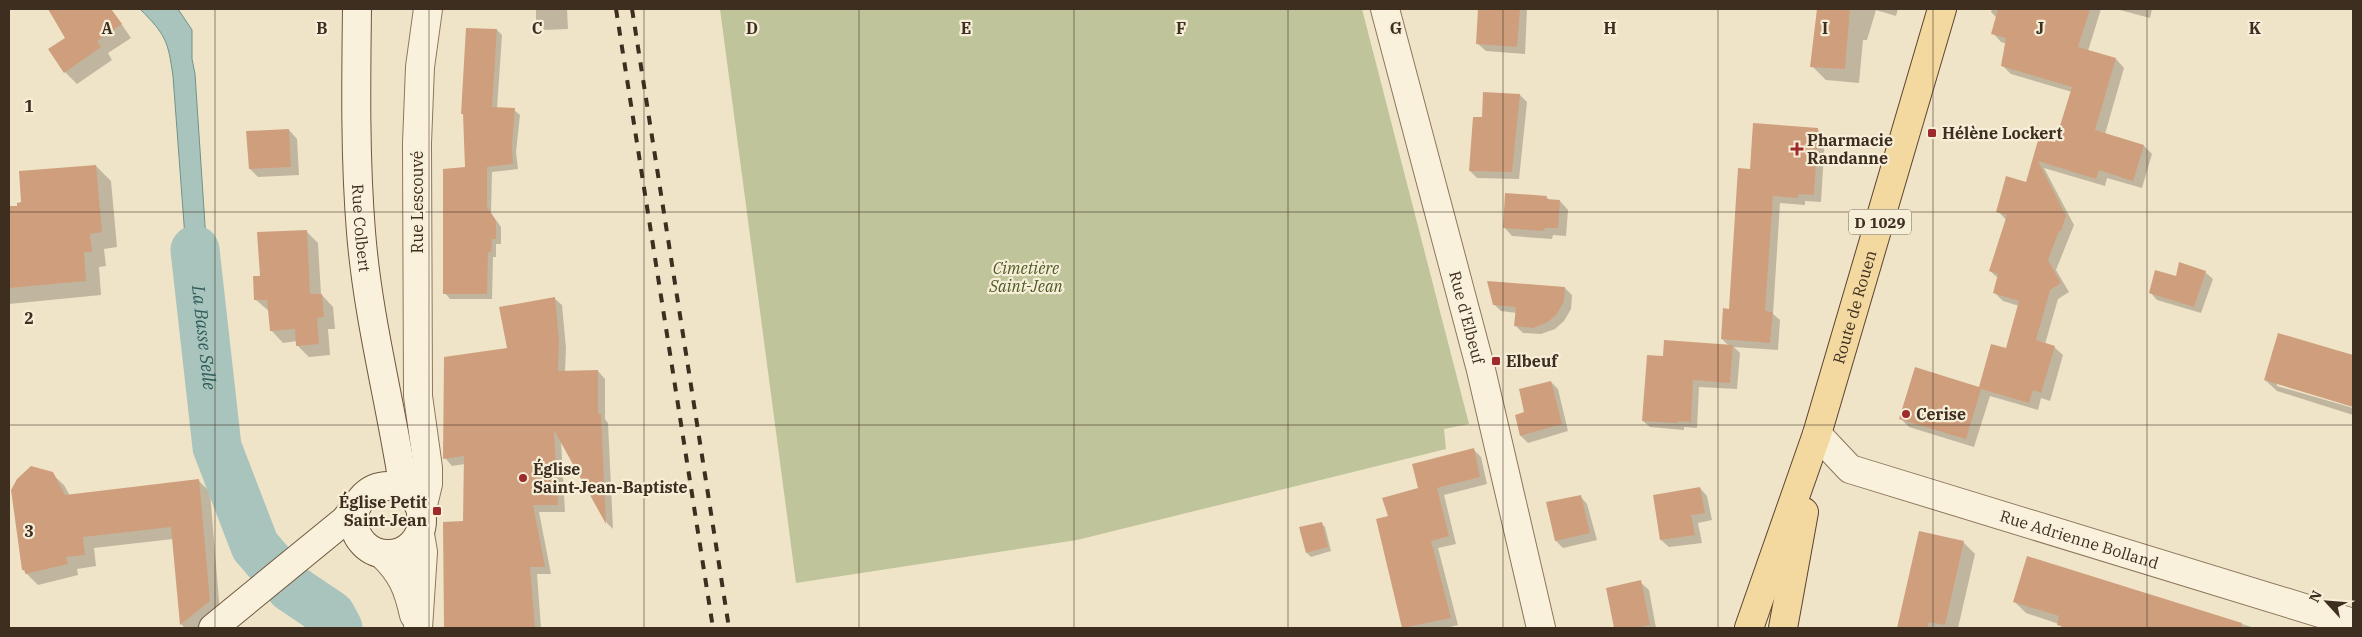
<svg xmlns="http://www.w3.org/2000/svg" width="2362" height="637" viewBox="0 0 2362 637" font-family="'IBM Plex Serif',serif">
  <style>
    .cemetery { fill: #bfc49a }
    .water { fill: #a9c4bc; stroke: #6f938a }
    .shadow { fill: #0003 }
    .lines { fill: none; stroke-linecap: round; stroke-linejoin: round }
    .river { stroke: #a9c4bc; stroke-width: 49 }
    .building { fill: #cf9f7d }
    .street-casing { stroke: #8d765c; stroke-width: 30 }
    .secondary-casing { stroke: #6f573f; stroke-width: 30 }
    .primary-casing { stroke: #5b4430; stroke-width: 30 }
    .street { stroke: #faf1dc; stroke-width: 28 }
    .secondary { stroke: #faf1dc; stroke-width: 28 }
    .primary { stroke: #f3d9a0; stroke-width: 28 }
    .rail { stroke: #3d2e20; stroke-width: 4; stroke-dasharray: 9 9; stroke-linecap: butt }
    .grid { fill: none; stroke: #3d2e20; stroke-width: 1; stroke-opacity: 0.55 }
    .poi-dot { fill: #9e2a2b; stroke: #f7eed8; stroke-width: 2 }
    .labels { text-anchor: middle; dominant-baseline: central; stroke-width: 4.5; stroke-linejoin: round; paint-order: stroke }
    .shield { fill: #f7eed8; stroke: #756857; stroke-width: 1 }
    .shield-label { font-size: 15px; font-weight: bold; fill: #3d2e20 }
    .poi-label { font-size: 16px; font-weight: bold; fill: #3d2e20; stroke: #f7eed8; text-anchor: start }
    .street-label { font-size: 16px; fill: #3d2e20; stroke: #f7eed8 }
    .park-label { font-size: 16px; font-style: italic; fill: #4d5a26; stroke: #f7eed8 }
    .water-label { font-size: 18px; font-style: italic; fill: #2f5d5a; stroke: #f7eed8 }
    .grid-label { font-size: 16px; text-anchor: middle; font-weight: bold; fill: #3d2e20; stroke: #f7eed8; stroke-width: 4.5; stroke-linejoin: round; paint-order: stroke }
  </style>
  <rect width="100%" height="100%" fill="#f0e4c8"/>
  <polygon class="cemetery" points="720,9 1362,9 1469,424 1444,429 1446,449 1077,540 796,583"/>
  <g class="water">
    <path d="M140,9H178L192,30V59L195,74L211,316L191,318L173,76C168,41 166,35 140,9Z"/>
    <polygon points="292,570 347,619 352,628 329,628 323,617 272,585"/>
  </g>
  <g class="shadow">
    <polygon points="49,9 111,9 131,38 108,53 112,60 77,84 65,72 67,38"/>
    <polygon points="536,9 567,9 568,29 545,30 536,22"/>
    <polygon points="1480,9 1527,9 1525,54 1486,51 1478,44"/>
    <polygon points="1818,9 1898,9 1896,16 1876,10 1867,40 1863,40 1859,83 1826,80 1812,66"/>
    <polygon points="1992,9 2101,9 2088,51 2116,59 2124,68 2105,134 2144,146 2152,154 2142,188 2107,178 2105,186 2044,168 2074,225 2056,270 2069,292 2058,299 2045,344 2054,347 2063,355 2050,401 2041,398 2038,410 1990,396 1974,447 1909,427 1900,418 1980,389 2007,349 2019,306 2003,301 1994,292 1998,278 1990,271 2006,220 1998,211 2027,183 2040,138 2056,144 2072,92 2011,74 2002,65 2007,44 2001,42 1993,33 1997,18 1991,12"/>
    <polygon points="2116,9 2152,9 2150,18"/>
    <polygon points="497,30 502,35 497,109 514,110 520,115 516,152 518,169 492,172 491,213 501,227 501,244 496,244 496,257 493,257 492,299 450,299 445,293 466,168 464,115 462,113"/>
    <polygon points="1485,93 1520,95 1527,102 1519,179 1477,178 1470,171 1483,118"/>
    <polygon points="1817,129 1825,136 1821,202 1805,201 1805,205 1780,203 1773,314 1780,320 1778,350 1734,347 1740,353 1737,389 1699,387 1697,428 1684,427 1684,430 1650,427 1643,421 1664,357 1729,346 1722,339 1731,310 1751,170"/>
    <polygon points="289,130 297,139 299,175 258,177 250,169"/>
    <polygon points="96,166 111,181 117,247 104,249 106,266 99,267 101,295 9,304 9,208 18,207"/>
    <polygon points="1546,197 1550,200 1560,201 1568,210 1566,236 1553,235 1552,239 1512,236 1504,227"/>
    <polygon points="306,231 318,243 321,294 333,307 335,329 328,329 330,355 309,357 297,345 297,341 283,343 271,330 270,312 256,300 261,277"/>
    <polygon points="2205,272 2213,279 2201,313 2157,300 2150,292 2177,277"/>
    <polygon points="1565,288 1572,295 1571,309 1564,321 1555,329 1541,334 1523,333 1516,326 1517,313 1501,311 1494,304"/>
    <polygon points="554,298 562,305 566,348 565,372 598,371 605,379 605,419 608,423 613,529 607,523 561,441 565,512 539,512 551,574 537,574 541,628 445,628 445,523 465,523 465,464 452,466 445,458 508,349"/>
    <polygon points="2279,334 2353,357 2353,406 2277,383 2277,386 2353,408 2353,415 2277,391 2265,380"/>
    <polygon points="1551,382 1558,389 1568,431 1528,443 1521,436 1526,413"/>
    <polygon points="1473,449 1481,457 1487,484 1444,495 1456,544 1438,548 1458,625 1446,628 1404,628 1377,520 1389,517"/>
    <polygon points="52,474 64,485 70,496 198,480 210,492 220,613 200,628 185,628 181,624 173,539 94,548 96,566 77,569 78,575 38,585 23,570"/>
    <polygon points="1700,488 1707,496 1712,520 1698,523 1702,543 1669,547 1661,540"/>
    <polygon points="1580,496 1587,504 1597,540 1563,548 1556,541"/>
    <polygon points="1321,523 1325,527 1331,551 1311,557 1307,553"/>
    <polygon points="1920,533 1963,542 1975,554 1958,628 1898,628"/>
    <polygon points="2028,558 2255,628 2062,628 2059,624 2026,613 2014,601"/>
    <polygon points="1640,582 1649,590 1656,628 1615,628 1607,589"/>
  </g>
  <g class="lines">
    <path class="river" id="s1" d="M195,250L217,447L255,546L291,588L331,615L338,628"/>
  </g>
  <g class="building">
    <polygon points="48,9 111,9 122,24 97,41 101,47 64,73 48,49 65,38"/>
    <polygon points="1478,9 1520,9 1517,47 1476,44"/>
    <polygon points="1817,9 1850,9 1845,69 1810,67"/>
    <polygon points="1998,9 2090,9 2078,47 2116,58 2095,130 2144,145 2133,181 2099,170 2096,179 2038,161 2066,216 2061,231 2059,231 2048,260 2061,283 2050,290 2036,340 2055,346 2041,393 2033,390 2029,403 1981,389 1966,439 1899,419 1915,367 1979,387 1991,344 2006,348 2019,301 1993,293 1998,274 1989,271 2007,215 1996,212 2006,176 2026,182 2039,137 2055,142 2072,87 2001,66 2006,38 1991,34"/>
    <polygon points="466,28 497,29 492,107 515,108 512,146 513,164 487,167 487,207 496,221 496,239 492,239 491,252 488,252 487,294 443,294 443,169 465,167 463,114 461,114"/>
    <polygon points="1483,92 1520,94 1512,172 1469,171 1473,117 1482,117"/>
    <polygon points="1753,123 1818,128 1814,195 1798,194 1798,198 1773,196 1765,311 1773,312 1770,343 1721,339 1723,308 1729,309 1738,168 1750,169"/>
    <polygon points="289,129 291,167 249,169 246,131"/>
    <polygon points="96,165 102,232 90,234 92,252 84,252 86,281 9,288 9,206 17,206 17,203 21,202 19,171"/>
    <polygon points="1505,193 1547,196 1546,199 1560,200 1558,228 1545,228 1544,231 1503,228"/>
    <polygon points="307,230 310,294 322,294 324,317 317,318 319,344 296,346 295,329 270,331 267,300 254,300 253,276 260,276 257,232"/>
    <polygon points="2179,262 2206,271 2194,307 2149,293 2155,270 2176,276"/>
    <polygon points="1487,281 1565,287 1564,301 1557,314 1548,322 1533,328 1514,326 1516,307 1493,305"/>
    <polygon points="555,297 559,340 558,371 598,370 598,414 601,414 606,524 554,430 558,505 533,505 545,567 530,567 535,628 444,628 443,522 463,521 464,456 443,459 444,357 507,348 499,307"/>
    <polygon points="2278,333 2353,355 2353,407 2264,380"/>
    <polygon points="1664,340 1733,345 1730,383 1693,380 1691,422 1678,421 1678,423 1642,421 1647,355 1663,356"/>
    <polygon points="1551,381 1562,424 1520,436 1515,415 1524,412 1519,389"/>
    <polygon points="1474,448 1480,477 1437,488 1449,536 1431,541 1451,618 1402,628 1376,519 1388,516 1382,498 1418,488 1412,464"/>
    <polygon points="31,466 53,472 65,495 199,479 210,601 180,625 171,527 83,537 85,555 66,557 68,564 25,574 25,570 22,570 11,490 17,479"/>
    <polygon points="1700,487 1705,513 1691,515 1695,535 1660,540 1653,495"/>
    <polygon points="1581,495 1590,533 1555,541 1546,502"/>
    <polygon points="1322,522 1328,547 1306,553 1299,527"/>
    <polygon points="1919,531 1964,541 1945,625 1929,622 1927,628 1897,628"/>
    <polygon points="2027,556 2242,623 2241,628 2069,628 2057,625 2059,616 2013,602"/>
    <polygon points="1641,580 1650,625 1635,628 1614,628 1606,588"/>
  </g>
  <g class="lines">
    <g class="street-casing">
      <g id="street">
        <path id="s2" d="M1385,9L1481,370L1541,628"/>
        <path id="s3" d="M1817,434L1850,469L2353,623"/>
        <polyline points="421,513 428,484 428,468 418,396 417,143 420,67 428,9"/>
        <path d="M382,554C402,573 408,588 414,615"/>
        <polyline points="418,628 423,552 420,534"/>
      </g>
    </g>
    <g class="secondary-casing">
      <g id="secondary">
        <path id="s4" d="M357,9C356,83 355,159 361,232C368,320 391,404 404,490"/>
        <circle cx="388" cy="520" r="34"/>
        <polyline points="213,628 345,520 358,504"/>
      </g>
    </g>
    <g class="primary-casing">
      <g id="primary">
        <path id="s5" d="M1749,628L1817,434L1942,9"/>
        <polyline points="1783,628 1804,512"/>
      </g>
    </g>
    <use href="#street" class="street"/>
    <use href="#secondary" class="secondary"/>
    <use href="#primary" class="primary"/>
    <g class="rail">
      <polyline points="616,9 713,628"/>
      <polyline points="632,9 729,628"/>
    </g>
  </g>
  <path class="grid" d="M215,9V628M429,9V628M644,9V628M859,9V628M1074,9V628M1288,9V628M1503,9V628M1718,9V628M1933,9V628M2147,9V628M9,212H2353M9,425H2353"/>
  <g class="poi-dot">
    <rect x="1927" y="128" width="10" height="10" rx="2.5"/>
    <path d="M1794.5 141.5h5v5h5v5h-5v5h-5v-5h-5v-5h5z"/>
    <rect x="1491" y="356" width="10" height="10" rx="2.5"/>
    <circle cx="1906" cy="414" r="5"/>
    <circle cx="523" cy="478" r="5"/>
    <rect x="432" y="506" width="10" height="10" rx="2.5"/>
  </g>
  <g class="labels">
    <rect class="shield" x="1849" y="209.5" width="62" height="25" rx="4"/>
    <g class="shield-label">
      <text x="1880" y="222">D 1029</text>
    </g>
    <g class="poi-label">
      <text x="1942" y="133">Hélène Lockert</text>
      <text x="1807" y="140">Pharmacie<tspan x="1807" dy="18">Randanne</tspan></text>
      <text x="1506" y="361">Elbeuf</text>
      <text x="1916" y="414">Cerise</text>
      <text x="533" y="469">Église<tspan x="533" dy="18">Saint-Jean-Baptiste</tspan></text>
      <text x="427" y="502" text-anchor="end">Église Petit<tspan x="427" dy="18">Saint-Jean</tspan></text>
    </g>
    <g class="street-label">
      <text transform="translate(417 202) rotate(-90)">Rue Lescouvé</text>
      <text stroke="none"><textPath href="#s4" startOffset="219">Rue Colbert</textPath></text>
      <text stroke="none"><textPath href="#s5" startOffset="338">Route de Rouen</textPath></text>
      <text stroke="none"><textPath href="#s2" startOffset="319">Rue d'Elbeuf</textPath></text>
      <text stroke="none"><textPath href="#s3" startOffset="288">Rue Adrienne Bolland</textPath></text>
    </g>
    <g class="park-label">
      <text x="1026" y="268">Cimetière<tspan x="1026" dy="18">Saint-Jean</tspan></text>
    </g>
    <g class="water-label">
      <text stroke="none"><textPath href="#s1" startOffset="88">La Basse Selle</textPath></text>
    </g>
  </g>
  <g class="grid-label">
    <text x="107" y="34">A</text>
    <text x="322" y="34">B</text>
    <text x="537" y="34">C</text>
    <text x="752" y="34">D</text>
    <text x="966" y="34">E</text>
    <text x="1181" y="34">F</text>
    <text x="1396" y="34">G</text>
    <text x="1610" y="34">H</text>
    <text x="1825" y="34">I</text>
    <text x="2040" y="34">J</text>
    <text x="2255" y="34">K</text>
    <text x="29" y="112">1</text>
    <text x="29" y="324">2</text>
    <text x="29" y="537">3</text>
  </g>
  <rect width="2362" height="637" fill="none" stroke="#3d2e20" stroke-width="20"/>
  <g transform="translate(2327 602) rotate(296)" stroke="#f7eed8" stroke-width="4" paint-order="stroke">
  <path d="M0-4L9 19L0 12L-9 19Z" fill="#3d2e20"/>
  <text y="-8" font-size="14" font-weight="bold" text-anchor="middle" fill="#3d2e20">N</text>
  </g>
</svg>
